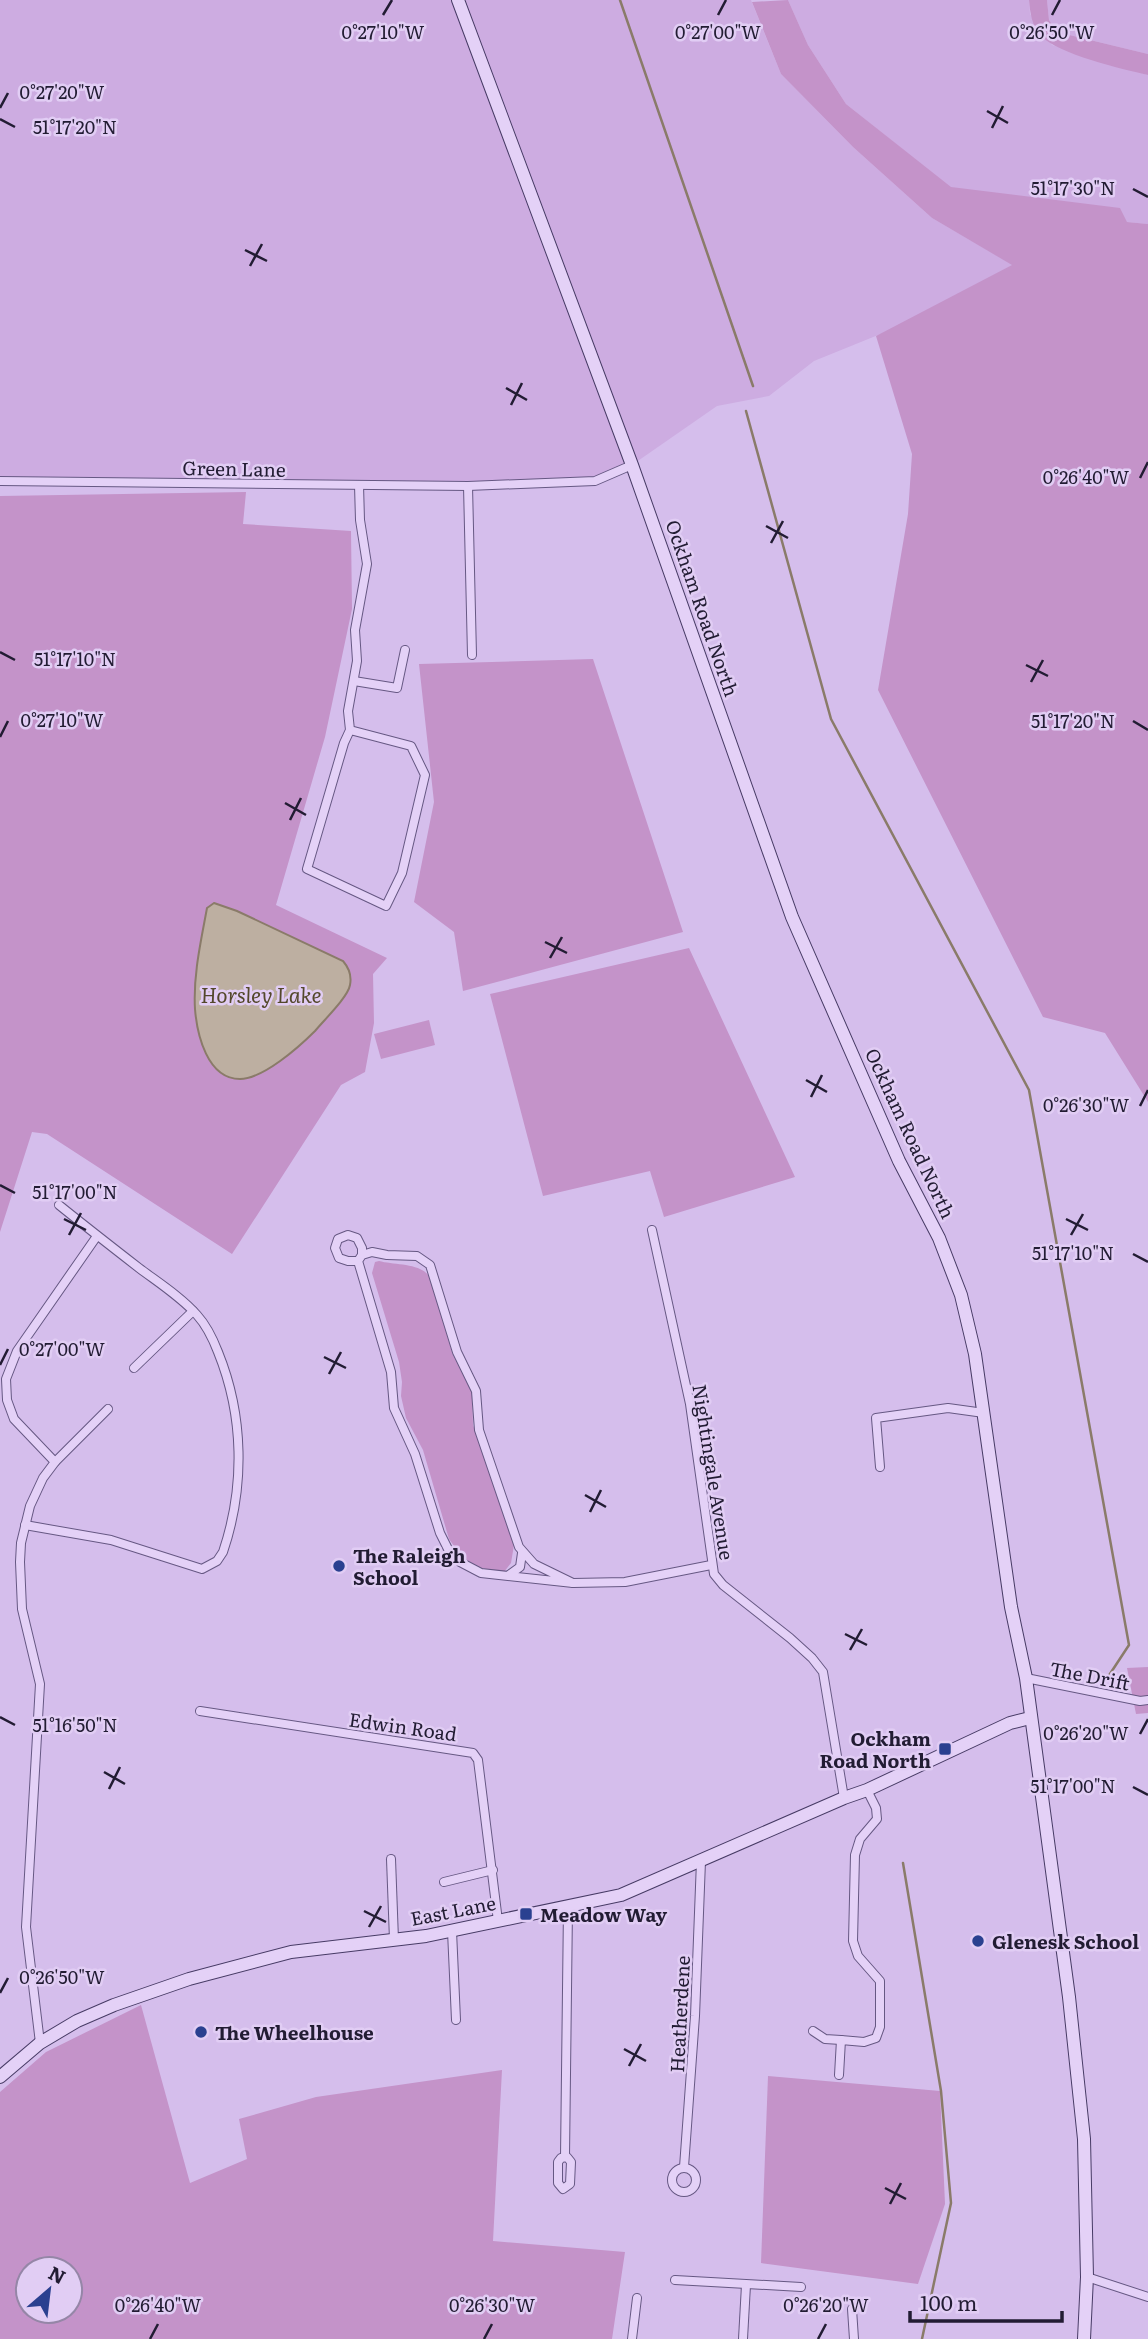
<svg xmlns="http://www.w3.org/2000/svg" width="1148" height="2339" viewBox="0 0 1148 2339" font-family="Literata,serif">
  <style>
    .farmland { fill: #cdace1 }
    .green { fill: #c493c9; fill-rule: evenodd }
    .water { fill: #bdafa1; stroke: #8a7b69; stroke-width: 2 }
    .lines { fill: none; stroke-linecap: round; stroke-linejoin: round }
    .stream { stroke: #8a7b69; stroke-width: 2.5 }
    .street-casing { stroke: #665883; stroke-width: 10 }
    .secondary-casing { stroke: #473b65; stroke-width: 14 }
    .street { stroke: #e4d1f7; stroke-width: 8 }
    .secondary { stroke: #e4d1f7; stroke-width: 12 }
    .ticks { fill: none; stroke: #221c33; stroke-width: 2.5 }
    .poi-dot { fill: #2a4090; stroke: #e1cdf4; stroke-width: 2.5 }
    .labels { text-anchor: middle; dominant-baseline: central; stroke-width: 5; stroke-linejoin: round; paint-order: stroke }
    .street-label { font-size: 19px; fill: #221c33; stroke: #e1cdf4 }
    .poi-label { font-size: 19px; font-weight: bold; fill: #221c33; stroke: #e1cdf4; text-anchor: start }
    .water-label { font-size: 21px; font-style: italic; fill: #53482b; stroke: #e1cdf4 }
    .ticks-label { font-size: 18px; text-anchor: middle; fill: #221c33; stroke: #e1cdf4; stroke-width: 5; stroke-linejoin: round; paint-order: stroke }
  </style>
  <rect width="100%" height="100%" fill="#d5beec"/>
  <g class="farmland">
    <polygon points="0,0 751,0 781,74 853,147 932,218 1013,265 888,331 814,361 769,396 717,406 632,465 595,481 468,486 0,481"/>
    <polygon points="788,0 1029,0 1030,14 1052,45 1148,75 1148,224 1127,222 1041,202 951,188 846,104 808,45"/>
    <polygon points="1047,0 1148,0 1148,54 1057,32 1049,20"/>
  </g>
  <g class="green">
    <polygon points="788,0 808,45 846,104 951,187 1120,208 1127,222 1148,224 1148,1102 1105,1033 1043,1017 878,690 908,514 912,454 876,336 1012,265 932,218 853,147 781,74 752,2"/>
    <path d="M1029,0H1047L1049,20L1057,32L1148,54V75C1122,69 1058,54 1041,36C1032,27 1030,12 1029,0Z"/>
    <polygon points="246,492 243,524 351,531 352,609 325,737 276,905 387,958 373,974 374,1023 365,1072 341,1085 232,1254 47,1134 32,1132 0,1232 0,496"/>
    <polygon points="593,659 683,932 463,991 454,932 414,902 434,802 419,664"/>
    <polygon points="689,948 795,1177 664,1217 650,1171 543,1196 490,994"/>
    <polygon points="429,1020 435,1045 381,1059 374,1034"/>
    <path d="M379,1261C394,1265 420,1263 429,1276L453,1355L472,1392L473,1425L514,1545L511,1563L504,1572L480,1568L462,1557L449,1539L423,1450L406,1418L401,1396L402,1382L399,1362L372,1273L375,1262Z"/>
    <polygon points="1148,1667 1148,1713 1136,1714 1127,1668"/>
    <path d="M141,2005L190,2183L247,2159L239,2119L316,2097L502,2070L493,2241L625,2252L612,2339H0V2092L46,2052ZM70,2269V2311H28V2269Z"/>
    <polygon points="768,2076 940,2091 945,2204 918,2284 761,2263"/>
  </g>
  <path class="water" d="M214,903L237,911L343,961C349,968 352,975 350,985C348,997 324,1020 315,1031C299,1047 263,1079 240,1079C207,1079 197,1034 195,1009C193,975 201,941 207,908Z"/>
  <g class="lines">
    <g class="stream">
      <polyline points="620,0 753,386"/>
      <polyline points="746,411 831,719 1029,1090 1129,1645 1102,1686"/>
      <polyline points="903,1863 941,2091 951,2203 922,2339"/>
    </g>
    <g class="street-casing">
      <g id="street">
        <polyline points="0,481 468,486 595,481 632,465"/>
        <polyline points="468,486 472,655"/>
        <polyline points="354,681 397,688 405,650"/>
        <polyline points="350,730 411,746 425,775 402,873 386,906 307,869 344,743 350,730 348,711 357,661 355,630 367,564 360,520 359,485"/>
        <polyline points="652,1230 690,1404 714,1574 723,1585 790,1638 812,1658 823,1672 844,1798"/>
        <polygon points="372,1252 387,1255 417,1256 430,1265 457,1352 476,1391 479,1430 519,1547 534,1564 573,1583 481,1573 460,1562 449,1551 440,1533 415,1454 394,1408 391,1372 358,1261 362,1255"/>
        <polyline points="358,1261 348,1261 339,1258 335,1248 338,1239 348,1235 357,1238 362,1248 362,1255"/>
        <polyline points="134,1368 193,1311"/>
        <polyline points="55,1462 108,1409"/>
        <polyline points="880,1467 876,1418 948,1408 984,1413"/>
        <path d="M25,1525L111,1540L202,1569L217,1561L223,1552C245,1487 244,1416 218,1352C213,1339 207,1326 197,1315C181,1297 159,1283 139,1268C112,1247 85,1226 59,1205"/>
        <polyline points="509,1575 520,1567 522,1553"/>
        <polyline points="573,1583 625,1582 711,1565"/>
        <polyline points="1026,1678 1140,1701 1148,1700"/>
        <polyline points="200,1711 473,1753 478,1760 498,1921"/>
        <polyline points="391,1859 394,1940"/>
        <polyline points="444,1882 493,1870"/>
        <polyline points="452,1931 456,2020"/>
        <polyline points="813,2031 825,2039 841,2040"/>
        <polyline points="40,2043 26,1927 40,1684 22,1609 20,1562 21,1543 30,1506 43,1478 55,1462 14,1419 7,1400 6,1379 17,1351 97,1236"/>
        <polyline points="839,2075 841,2040 864,2042 876,2038 880,2027 880,1981 858,1956 853,1941 855,1855 860,1839 877,1819 876,1808 867,1790"/>
        <polyline points="565,2157 568,1907"/>
        <polygon points="567,2157 571,2162 570,2184 563,2189 558,2183 558,2162 561,2158"/>
        <polyline points="684,2167 695,2016 701,1861"/>
        <circle cx="684" cy="2180" r="12"/>
        <polyline points="1087,2277 1148,2297"/>
        <polyline points="675,2280 801,2287"/>
        <polyline points="852,2309 854,2339"/>
        <polyline points="632,2339 637,2298"/>
        <polyline points="743,2339 746,2285"/>
      </g>
    </g>
    <g class="secondary-casing">
      <g id="secondary">
        <polyline points="458,0 632,465 792,917 899,1161 939,1238 961,1295 975,1354 1011,1607 1026,1678 1069,1997 1084,2139 1087,2277 1084,2339"/>
        <polyline points="0,2077 40,2043 77,2021 114,2005 189,1979 291,1952 426,1936 621,1895 844,1798 867,1790 1010,1723 1030,1718"/>
      </g>
    </g>
    <use href="#street" class="street"/>
    <use href="#secondary" class="secondary"/>
  </g>
  <path class="ticks" d="M383,15L392,0M718,15L726,0M1052,15L1060,0M0,108L8,93M987,111L1008,123M0,119L15,127M992,128L1003,106M1133,189L1148,197M245,250L267,261M250,266L262,244M506,388L527,400M511,405L522,383M1140,478L1148,462M766,526L788,538M771,543L783,521M0,652L15,660M1026,665L1048,676M1031,682L1043,660M1133,721L1148,730M0,737L8,721M285,803L306,815M290,820L301,798M545,942L567,953M550,958L562,937M806,1080L827,1092M811,1097L822,1075M1140,1106L1148,1090M0,1185L15,1193M64,1219L86,1230M1066,1219L1088,1230M69,1235L81,1213M1071,1235L1083,1214M1133,1254L1148,1262M324,1357L346,1368M0,1365L8,1349M329,1374L341,1352M585,1495L606,1507M590,1512L601,1490M845,1634L867,1645M850,1650L862,1629M0,1717L15,1725M1140,1734L1148,1719M104,1772L125,1784M1133,1787L1148,1795M109,1789L120,1767M364,1911L386,1922M369,1927L381,1906M0,1993L8,1978M624,2049L646,2061M629,2066L641,2044M885,2188L906,2199M890,2204L901,2183M150,2339L158,2324M484,2339L492,2324M818,2339L826,2324"/>
  <g class="poi-dot">
    <circle cx="339" cy="1566" r="7"/>
    <rect x="938" y="1742" width="14" height="14" rx="3.5"/>
    <rect x="519" y="1907" width="14" height="14" rx="3.5"/>
    <circle cx="978" cy="1941" r="7"/>
    <circle cx="201" cy="2032" r="7"/>
  </g>
  <g class="labels">
    <g class="street-label">
      <text transform="translate(234 468) rotate(1)">Green Lane</text>
      <text transform="translate(703 608) rotate(71)">Ockham Road North</text>
      <text transform="translate(911 1133) rotate(65)">Ockham Road North</text>
      <text transform="translate(714 1472) rotate(81)">Nightingale Avenue</text>
      <text transform="translate(1090 1675) rotate(11)">The Drift</text>
      <text transform="translate(403 1726) rotate(8)">Edwin Road</text>
      <text transform="translate(453 1910) rotate(-11)">East Lane</text>
      <text transform="translate(679 2014) rotate(-87)">Heatherdene</text>
    </g>
    <g class="poi-label">
      <text x="353" y="1555">The Raleigh<tspan x="353" dy="22">School</tspan></text>
      <text x="931" y="1738" text-anchor="end">Ockham<tspan x="931" dy="22">Road North</tspan></text>
      <text x="540" y="1914">Meadow Way</text>
      <text x="992" y="1941">Glenesk School</text>
      <text x="215" y="2032">The Wheelhouse</text>
    </g>
    <g class="water-label">
      <text x="261" y="993">Horsley Lake</text>
    </g>
  </g>
  <g class="ticks-label">
    <text x="383" y="39">0°27'10"W</text>
    <text x="718" y="39">0°27'00"W</text>
    <text x="1052" y="39">0°26'50"W</text>
    <text x="62" y="99">0°27'20"W</text>
    <text x="75" y="134">51°17'20"N</text>
    <text x="1073" y="195">51°17'30"N</text>
    <text x="1086" y="484">0°26'40"W</text>
    <text x="75" y="666">51°17'10"N</text>
    <text x="62" y="727">0°27'10"W</text>
    <text x="1073" y="728">51°17'20"N</text>
    <text x="1086" y="1112">0°26'30"W</text>
    <text x="75" y="1199">51°17'00"N</text>
    <text x="1073" y="1260">51°17'10"N</text>
    <text x="62" y="1356">0°27'00"W</text>
    <text x="75" y="1732">51°16'50"N</text>
    <text x="1086" y="1740">0°26'20"W</text>
    <text x="1073" y="1793">51°17'00"N</text>
    <text x="62" y="1984">0°26'50"W</text>
    <text x="158" y="2312">0°26'40"W</text>
    <text x="492" y="2312">0°26'30"W</text>
    <text x="826" y="2312">0°26'20"W</text>
  </g>
  <g transform="translate(49 2290) rotate(28)"><circle r="33" fill="#e1cdf4" stroke="#9586a7" stroke-width="2"/>
  <path d="M0-5L12 26L0 18L-12 26Z" fill="#2a4090"/>
  <text y="-10" font-size="19" font-weight="bold" text-anchor="middle" fill="#221c33">N</text>
  </g>
  <path d="M910 2311v10h152v-10" fill="none" stroke="#221c33" stroke-width="3.5"/>
  <text x="920" y="2311" font-size="21" fill="#221c33" stroke="#e1cdf4" stroke-width="5" paint-order="stroke">100 m</text>
</svg>
